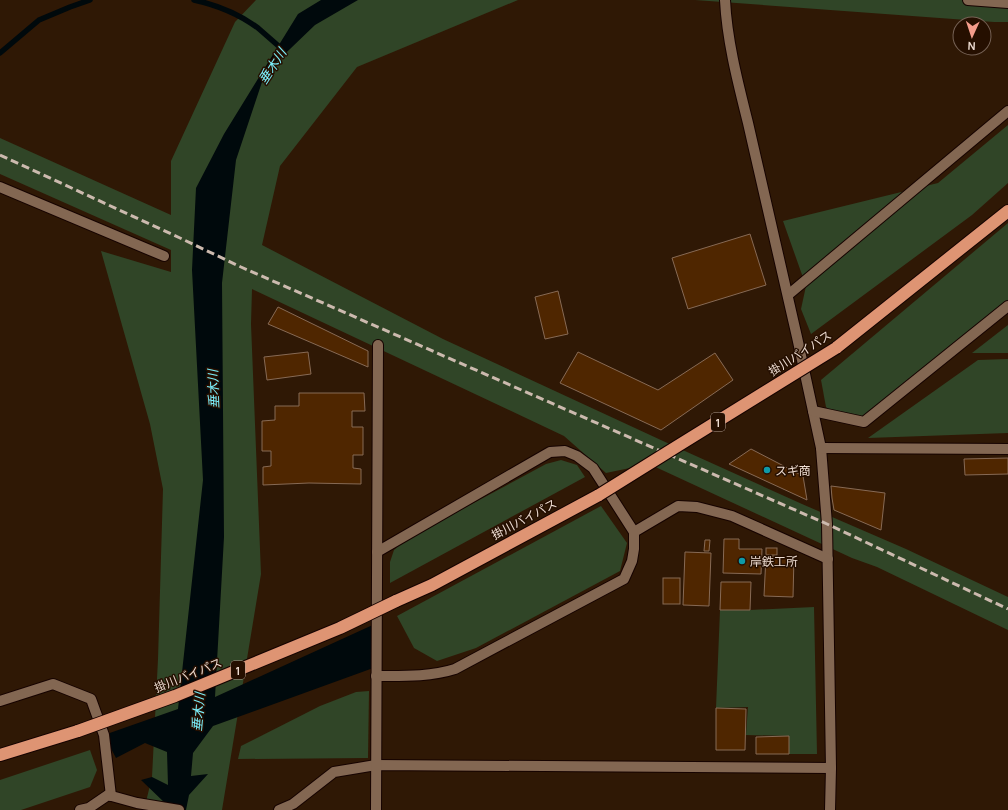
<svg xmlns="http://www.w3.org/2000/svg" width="1008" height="810" viewBox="0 0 1008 810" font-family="Manrope,'Noto Sans JP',sans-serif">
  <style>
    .green { fill: #304527 }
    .water { fill: #00090c }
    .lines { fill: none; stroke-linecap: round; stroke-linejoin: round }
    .stream { stroke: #00090c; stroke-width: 5.5 }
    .building { fill: #4f2600; stroke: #876a55 }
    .minor-casing { stroke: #160300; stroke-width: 12 }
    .highway-casing { stroke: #160300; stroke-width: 14 }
    .minor { stroke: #836752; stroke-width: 10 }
    .highway { stroke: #de9473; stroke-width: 12 }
    .rail { stroke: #ccbaae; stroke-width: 3; stroke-dasharray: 8 4; stroke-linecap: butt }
    .highway-bridge-casing { stroke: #160300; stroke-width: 14; stroke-linecap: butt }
    .highway-bridge { stroke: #de9473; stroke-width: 12 }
    .culture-dot { fill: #0f9aa8; stroke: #250f00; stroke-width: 1.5 }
    .labels { text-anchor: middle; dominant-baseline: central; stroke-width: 3; stroke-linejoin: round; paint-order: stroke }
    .shield { fill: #250f00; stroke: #b19e92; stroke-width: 1 }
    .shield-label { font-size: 11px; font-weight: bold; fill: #eddcd1 }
    .street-label { font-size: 12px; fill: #eddcd1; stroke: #250f00 }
    .poi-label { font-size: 12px; fill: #eddcd1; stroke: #250f00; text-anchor: start }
    .water-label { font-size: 13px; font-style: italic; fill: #7bf1fd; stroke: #250f00 }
  </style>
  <rect width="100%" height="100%" fill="#2f1805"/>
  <g class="green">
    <polygon points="256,0 518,0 357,67 280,166 262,245 443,339 676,447 802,504 906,549 1008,597 1008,630 877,567 852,558 649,464 606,473 564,436 252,289 251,324 261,574 222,810 144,810 152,777 158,659 163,489 150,424 101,251 171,272 171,250 0,174 0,138 171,215 171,161 235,22"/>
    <polygon points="695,0 1008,0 1008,22 994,22"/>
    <polygon points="1008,125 1008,183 972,215 811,334 801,309 806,286 783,221 938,183"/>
    <polygon points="1008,223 1008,306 864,422 837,418 826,407 821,380"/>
    <polygon points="1008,325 1008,353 972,353"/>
    <polygon points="1008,359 1008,433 868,438 978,360"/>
    <polygon points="561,460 577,465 585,477 390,583 390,562 394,550 405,540 546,464"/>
    <polygon points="601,506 627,543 620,571 476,648 437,661 414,648 397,616"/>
    <polygon points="814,607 817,754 789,754 789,736 746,735 748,707 716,708 720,610 750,610"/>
    <polygon points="369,691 368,758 238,759 241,746 320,706 356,692"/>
    <polygon points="90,750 97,770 90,787 21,810 0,810 0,780"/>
  </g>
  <polygon class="water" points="321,0 358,0 315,25 265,73 236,160 222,283 224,537 215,697 377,623 376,667 213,726 193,753 191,776 208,774 189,795 186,810 165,810 166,804 141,780 152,777 168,785 167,752 145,743 116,758 104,735 178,709 203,480 192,270 196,188 224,134 298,14"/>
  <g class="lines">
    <g class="stream">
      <path d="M194,0C217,5 239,14 258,28C266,35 274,42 282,49"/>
      <polyline points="0,53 39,20 70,7 90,0"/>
    </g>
  </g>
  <g class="building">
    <polygon points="750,234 766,285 688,309 672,258"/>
    <polygon points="558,291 568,334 545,339 535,297"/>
    <polygon points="278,307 368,351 368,367 268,324"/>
    <polygon points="308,352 311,374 267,380 264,357"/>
    <polygon points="578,352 658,390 715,353 733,380 661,430 560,383"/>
    <polygon points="299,393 364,393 365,411 352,411 352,427 363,427 363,455 353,455 353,468 361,469 361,484 309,483 263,485 263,467 271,466 271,451 262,451 262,421 275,420 275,406 299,406"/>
    <polygon points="751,449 803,476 807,500 729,464"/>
    <polygon points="1008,458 1008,474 965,475 964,459"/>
    <polygon points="831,486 885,493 881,530 834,510 832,498"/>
    <polygon points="724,539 739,539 739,549 762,549 761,574 723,573"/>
    <polygon points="705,540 710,540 709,551 704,551"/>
    <rect x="766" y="548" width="11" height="7"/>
    <polygon points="685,552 711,553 709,606 683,605"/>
    <polygon points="766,556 794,557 793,597 764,596"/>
    <rect x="663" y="578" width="17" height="26"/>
    <polygon points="721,582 751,582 750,610 720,610"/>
    <polygon points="716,708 746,709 745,750 716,750"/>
    <polygon points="789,736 789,754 756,754 756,737"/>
  </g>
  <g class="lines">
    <g class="minor-casing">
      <g id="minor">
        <path d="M725,0C727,41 738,83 748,123L797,337L821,448L827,524L831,768L830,810"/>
        <polyline points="968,0 1008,3"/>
        <polyline points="0,187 164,256"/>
        <polyline points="788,295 1008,111"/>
        <polyline points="813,411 864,422 1008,306"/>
        <polyline points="821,448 1008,449"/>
        <polyline points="634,532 678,506 697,507 732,516 828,559"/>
        <path d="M376,676C403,676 430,677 455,669L624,579L632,561L634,549V532L593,468L577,456L565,451L550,452L377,552"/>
        <polyline points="0,701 53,684 91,699 104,735 111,796"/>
        <polyline points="80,810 89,808 108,795 137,803 179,810"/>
        <polyline points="279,810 293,804 334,772 376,765 831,768"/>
        <polyline points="376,810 378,345"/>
      </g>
    </g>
    <g class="highway-casing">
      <g id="highway">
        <polyline points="836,348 1008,211"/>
        <polyline points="396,601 432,585 599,495"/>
        <polyline points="0,755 78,731"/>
      </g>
    </g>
    <use href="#minor" class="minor"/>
    <use href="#highway" class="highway"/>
    <polyline class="rail" points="0,155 180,238 241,267 827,524 1008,609"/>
    <g class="highway-bridge-casing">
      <g id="highway-bridge">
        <polyline points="599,495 676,447 836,348"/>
        <polyline points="78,731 175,696 340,628 396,601"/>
      </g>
    </g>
    <use href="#highway-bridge" class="highway-bridge"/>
  </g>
  <g class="culture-dot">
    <circle cx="767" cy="470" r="4"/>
    <circle cx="742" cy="561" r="4"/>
  </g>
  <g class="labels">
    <g class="shield">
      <rect x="711" y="413" width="14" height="18" rx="3"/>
      <rect x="231" y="661" width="14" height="18" rx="3"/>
    </g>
    <g class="shield-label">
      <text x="718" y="422">1</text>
      <text x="238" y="670">1</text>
    </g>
    <g class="street-label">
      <text transform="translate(800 353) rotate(-33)">掛川バイパス</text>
      <text transform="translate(524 519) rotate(-28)">掛川バイパス</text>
      <text transform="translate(188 675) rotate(-22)">掛川バイパス</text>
    </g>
    <g class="poi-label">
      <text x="775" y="470">スギ商</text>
      <text x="750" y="561">岸鉄工所</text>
    </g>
    <g class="water-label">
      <text transform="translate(272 66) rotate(-57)">垂木川</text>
      <text transform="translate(213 389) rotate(-92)">垂木川</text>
      <text transform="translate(198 712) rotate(-85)">垂木川</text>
    </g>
  </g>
  <g transform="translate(972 36) rotate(183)"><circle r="19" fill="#250f00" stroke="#756154"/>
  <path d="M0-3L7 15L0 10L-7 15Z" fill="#f49d8b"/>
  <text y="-6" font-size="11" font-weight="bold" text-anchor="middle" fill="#eddcd1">N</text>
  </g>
</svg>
